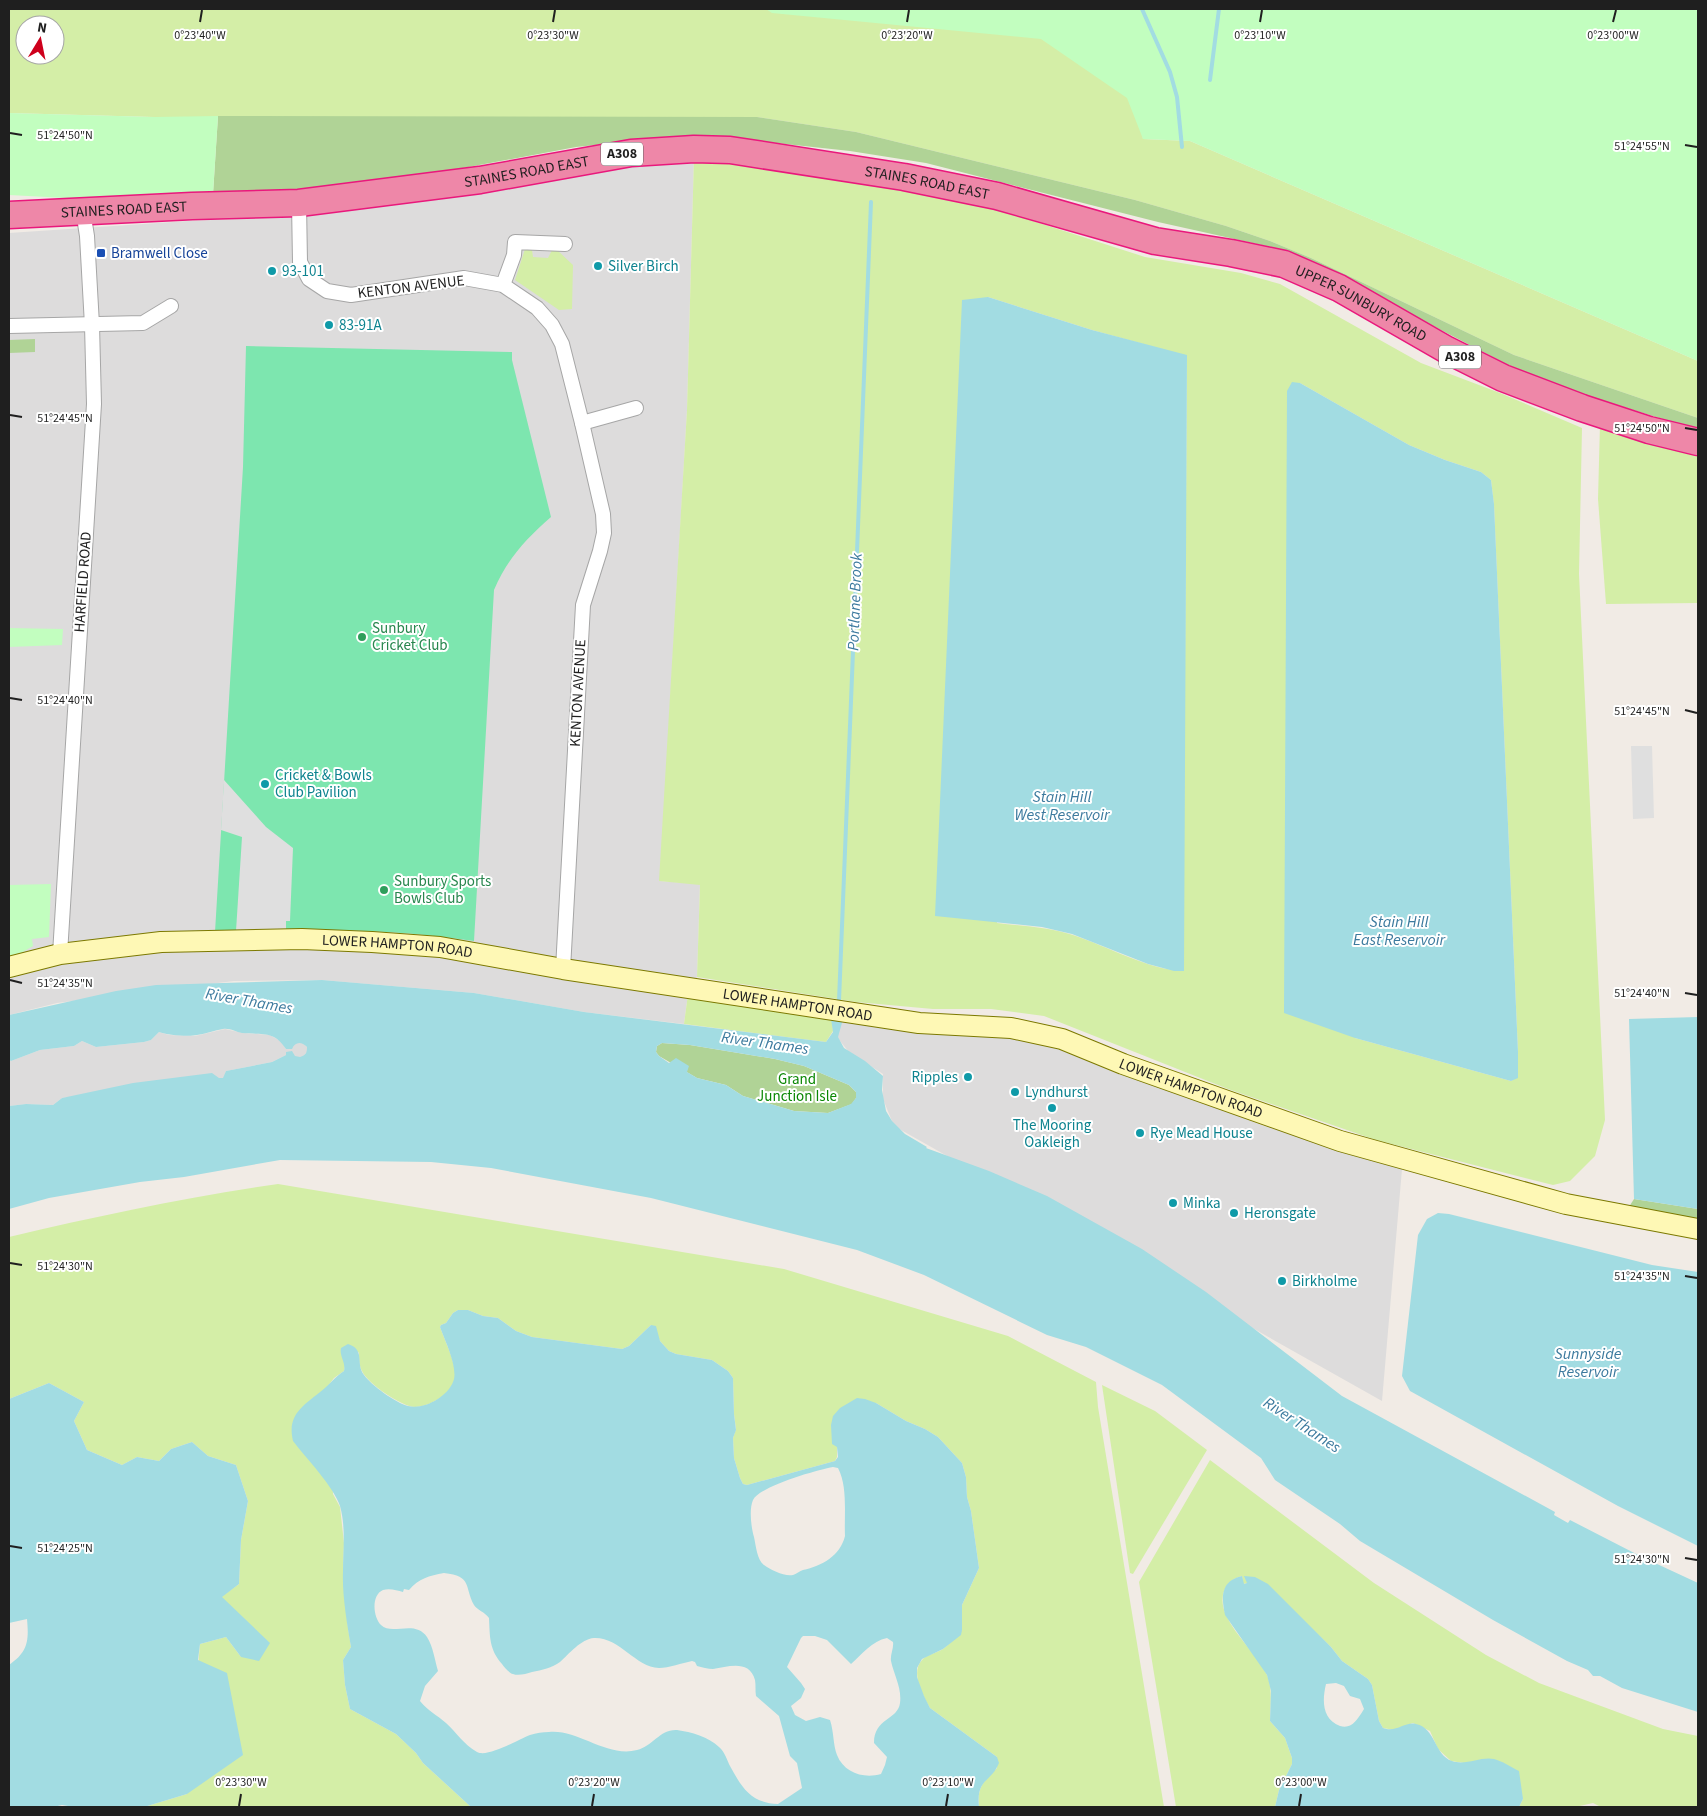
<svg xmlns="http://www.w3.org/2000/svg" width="1707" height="1816" viewBox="0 0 1707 1816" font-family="'Source Sans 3',sans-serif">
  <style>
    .residential { fill: #dddcdc }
    .grass { fill: #d4eea7; fill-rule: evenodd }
    .forest { fill: #b0d396 }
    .park { fill: #c2febf }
    .pitch { fill: #7de6af }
    .parking { fill: #dfdfdf }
    .water { fill: #a2dce2; fill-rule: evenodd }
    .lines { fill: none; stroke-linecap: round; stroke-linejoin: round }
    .stream { stroke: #a2dce2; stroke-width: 4 }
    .street-casing { stroke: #a6a6a6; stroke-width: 16 }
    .secondary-casing { stroke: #7c7900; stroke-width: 22 }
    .highway-casing { stroke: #e9187c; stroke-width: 29 }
    .street { stroke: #fff; stroke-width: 14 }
    .secondary { stroke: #fef8b5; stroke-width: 20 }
    .highway { stroke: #ee87a8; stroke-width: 26 }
    .ticks { fill: none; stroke: #1f1f1f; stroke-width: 2 }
    .transit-dot { fill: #1a4fb4; stroke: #fff; stroke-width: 2 }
    .culture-dot { fill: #0f9aa8; stroke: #fff; stroke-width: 2 }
    .leisure-dot { fill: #2e9e5b; stroke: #fff; stroke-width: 2 }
    .labels { text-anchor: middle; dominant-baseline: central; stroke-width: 4; stroke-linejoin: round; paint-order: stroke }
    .shield { fill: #fff; stroke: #626262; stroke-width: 1 }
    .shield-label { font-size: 14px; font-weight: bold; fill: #1f1f1f }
    .street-label { font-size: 15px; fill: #1f1f1f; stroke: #fff }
    .transit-label { font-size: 15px; fill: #164399; stroke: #fff; text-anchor: start }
    .culture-label { font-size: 15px; fill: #0d838f; stroke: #fff; text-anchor: start }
    .leisure-label { font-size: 15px; fill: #27864d; stroke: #fff; text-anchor: start }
    .park-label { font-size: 15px; fill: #0a8703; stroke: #fff }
    .water-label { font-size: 16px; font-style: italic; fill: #3c7a9e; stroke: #fff }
    .ticks-label { font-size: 12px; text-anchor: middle; fill: #1f1f1f; stroke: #fff; stroke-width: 4; stroke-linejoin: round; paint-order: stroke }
  </style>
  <rect width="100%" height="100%" fill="#f1ebe5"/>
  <g class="residential">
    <polygon points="694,156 687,410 660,881 700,884 697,977 688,994 684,1024 584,1012 474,993 322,980 234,981 57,1003 9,1015 9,233 188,221 283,217"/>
    <polygon points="843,1014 1013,1036 1059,1046 1264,1126 1402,1169 1382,1401 894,1126 883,1099 883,1074 849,1052 836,1036"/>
    <polygon points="225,1029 243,1033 270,1035 282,1042 286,1049 298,1042 303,1043 307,1047 307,1052 304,1056 300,1058 286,1055 272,1062 226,1071 224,1078 62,1098 53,1105 26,1104 9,1106 9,1060 11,1061 40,1050 74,1046 82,1041 96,1047 144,1042 151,1040 159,1032 169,1035 195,1036"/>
  </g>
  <g class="grass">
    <path d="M9,9H1120L1143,139L1190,141L1698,361V418L1514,355L1311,258L1270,241L1226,226L1135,200L856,132L757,117H154L9,113ZM25,25H55V55H25Z"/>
    <path d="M694,156L943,192L1145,257L1241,273L1280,284L1421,363L1500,393L1582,428L1579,574L1605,1120L1595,1156L1570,1181L1553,1185L1376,1140L1228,1089L1044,1016L991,1009H933L856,1002L697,977L700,885L659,881L687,410ZM988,297L1092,330L1187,356L1183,971C1149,970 1107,946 1073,935C1049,927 1023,926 997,923ZM1300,383L1409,445L1445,460L1481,472L1491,480L1494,505L1518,1052V1077L1511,1081L1355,1038Z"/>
    <polygon points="525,249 532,250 533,257 548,258 552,250 557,250 573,265 572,309 559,310 515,280"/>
    <polygon points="1600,424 1698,454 1698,603 1606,604 1598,499"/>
    <polygon points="688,994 832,1019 833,1031 826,1042 684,1024"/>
    <path d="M278,1184L784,1269L1008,1336L1096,1382L1098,1407L1164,1807H979C977,1787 983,1782 997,1768V1757L930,1708C923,1696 910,1673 922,1660C926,1655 936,1653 943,1649C950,1644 956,1636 962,1630V1605L979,1568L971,1511L967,1497L966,1477L962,1463L938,1437L925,1429L906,1421L876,1403L837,1447V1457L835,1461L747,1485L743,1484L740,1478L734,1458L733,1438L736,1429L734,1414L733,1378L728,1371L712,1360L676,1354L669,1351L660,1341L651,1325L629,1346L622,1349L532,1337L516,1331L498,1318L483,1316L468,1310H458L453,1313L446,1323L441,1325L440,1327C445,1341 453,1357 455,1371C458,1391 432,1406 415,1407C402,1407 367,1383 362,1371C359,1366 359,1358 359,1352L345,1366L344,1371L334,1378L328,1386L333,1494L340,1507L344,1543L343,1571L348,1628L351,1647L343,1660L345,1685L350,1709L396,1734L416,1753L423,1763L471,1807H144L187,1794L200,1644L226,1637L241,1657L221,1597L239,1584L241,1540L248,1501L236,1465L208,1456L192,1442L171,1449L159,1461L137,1457L122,1465L87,1450L74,1421L84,1402L49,1383L9,1399V1237C98,1216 187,1197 278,1184Z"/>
    <polygon points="1102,1385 1155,1411 1207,1450 1133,1574 1130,1573"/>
    <path d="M1210,1460L1374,1583L1486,1655L1539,1683L1663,1729L1698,1736V1807H1601L1593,1803L1575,1807H1519L1523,1799L1493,1759L1464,1763L1451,1761L1438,1749L1430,1731L1413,1723L1394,1730L1383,1728L1379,1721L1372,1685L1368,1679L1342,1661L1331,1647L1307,1624L1245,1576L1248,1583L1243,1584L1242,1576C1224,1580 1218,1598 1226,1615C1236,1637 1257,1654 1267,1675C1273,1689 1270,1706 1270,1721L1285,1738L1292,1758V1764L1279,1790L1275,1807H1176L1139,1582Z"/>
  </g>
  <g class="forest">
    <polygon points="218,116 757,117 856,132 1135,200 1226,226 1270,241 1311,258 1514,355 1698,418 1698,430 1585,395 1510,366 1324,269 1266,246 1158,222 926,163 850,151 747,140 685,136 576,147 447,171 283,192 213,194"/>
    <polygon points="35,339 35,352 9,353 9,340"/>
    <polygon points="662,1043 690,1045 775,1059 804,1066 849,1085 856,1092 856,1098 852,1104 828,1113 794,1111 743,1096 726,1085 697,1078 659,1056 656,1052 657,1046"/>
    <polygon points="1634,1199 1698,1209 1698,1221 1627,1210"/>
  </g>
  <g class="park">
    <polygon points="766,9 1698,9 1698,361 1190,141 1143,139 1127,98 1041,39 772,13"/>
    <polygon points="9,113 154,117 218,116 213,194 164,193 86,199 9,195"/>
    <polygon points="9,628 63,629 62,645 9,647"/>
    <polygon points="51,884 49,937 32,939 33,946 21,953 9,956 9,885"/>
  </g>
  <path class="pitch" d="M246,346L512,352V360L551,517C525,540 508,558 494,590L474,941C388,928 301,928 215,932L243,467Z"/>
  <g class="parking">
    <polygon points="1631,746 1652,746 1654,818 1633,819"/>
    <polygon points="224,780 266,827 293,848 290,921 286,921 286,929 236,931 242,837 221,830"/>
  </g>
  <g class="water">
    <polygon points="988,297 1092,330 1187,355 1184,971 1174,971 1148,964 1072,934 1042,927 935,916 962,300"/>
    <polygon points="1292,382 1300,383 1409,445 1445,460 1481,472 1491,480 1494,504 1518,1052 1518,1078 1511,1081 1355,1038 1284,1013 1287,391"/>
    <path d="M322,980L474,993L584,1012L826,1042L833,1032L831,1019H843L838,1037L844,1048L865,1061L883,1076L882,1090L886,1111L892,1121L905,1134L927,1147L926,1148L989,1171L1047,1196L1142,1249L1206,1292L1342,1396L1555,1512L1554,1515L1568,1523L1570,1520L1642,1557L1698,1583V1712L1622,1688L1600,1676H1593L1588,1670L1567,1661L1493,1620L1360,1541L1340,1524L1275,1480L1261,1458L1162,1385L1086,1347L1047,1335L924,1275L857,1250L651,1198L491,1168L431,1162L280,1160L184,1177L140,1182L49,1198L9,1209V1106L26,1104L53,1105L62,1098L133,1083L212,1073L219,1078H223L226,1071L272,1062L286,1055V1052L292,1051L295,1056L300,1057C306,1055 307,1053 307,1047C301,1041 295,1042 292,1049H286C274,1030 262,1035 242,1033C236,1032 230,1028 223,1029C215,1030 206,1034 197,1035C189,1037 167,1035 159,1032L151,1040L144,1042L96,1047L82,1041L74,1046L40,1050L11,1061L9,1060V1015L116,991L156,985ZM662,1043L690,1045L775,1059L804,1066L849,1085L856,1092V1098L851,1104L828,1113L794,1111L743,1096L726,1085L697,1078L687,1072L689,1066L676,1058L669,1063L659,1056L656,1052L657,1046Z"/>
    <polygon points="1698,1017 1698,1209 1634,1199 1629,1019"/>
    <polygon points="1438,1213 1449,1214 1652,1265 1698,1272 1698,1546 1618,1506 1410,1391 1402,1376 1418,1235 1427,1219"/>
    <path d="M458,1310H468L483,1316L498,1318L516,1331L532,1337L622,1349L629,1346L651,1325L656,1326L660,1341L669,1351L676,1354L712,1360L728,1371L733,1378L734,1414L736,1430L733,1438L734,1458L740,1478L743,1484L747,1485L835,1461L838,1457L837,1447L832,1444L831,1425L833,1416L840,1408L857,1398L865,1399L876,1403L906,1421L925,1429L938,1437L962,1463L966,1477L967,1497L971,1511L979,1568L962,1605V1630L961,1635L943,1649L922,1659L917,1668V1677L924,1696L930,1708L997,1757L999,1763C991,1783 976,1778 979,1807H471L423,1763L416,1753L396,1734L350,1709L345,1685L343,1660L351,1647C347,1623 342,1595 343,1571C343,1550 346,1527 340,1506C334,1487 306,1458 293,1441C286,1412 307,1404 326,1387C332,1382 336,1376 344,1371C346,1362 339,1356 341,1348L348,1344C366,1350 355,1363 364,1375C371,1385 396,1403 408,1406C424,1410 447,1397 453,1382C459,1369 445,1341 440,1327L441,1325L446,1323L453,1313ZM833,1467L838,1468C848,1487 844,1515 845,1536C840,1556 822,1566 803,1570C800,1571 796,1574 793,1575C785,1577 771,1570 764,1565C757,1560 756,1546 754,1537C751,1527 749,1509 753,1500C760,1486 817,1470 833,1467ZM444,1573C473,1576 464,1587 474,1605C477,1610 485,1612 489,1618C490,1637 489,1649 502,1664C504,1667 509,1673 513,1674C518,1676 526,1674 532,1672C542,1670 552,1668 560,1662C569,1654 581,1639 594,1638C620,1637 635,1667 659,1668C669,1668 682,1663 692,1661L695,1662L697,1666C702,1667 708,1669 713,1669C728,1667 749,1659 755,1680C756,1685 755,1691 756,1696L779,1716L790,1756L797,1763L802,1788L778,1804C751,1803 742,1788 730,1766C727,1760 725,1752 719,1747C709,1737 691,1732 677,1730C660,1729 653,1746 637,1750C607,1758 578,1729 549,1732C543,1732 536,1733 530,1735C519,1739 488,1758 477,1752C464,1745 456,1732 446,1723C437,1715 428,1711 420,1701L425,1686L438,1671C435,1661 433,1646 427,1637C415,1619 392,1636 381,1625C373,1617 371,1595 383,1590C389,1588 397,1590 403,1592L404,1589L409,1590C419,1578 429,1576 444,1573ZM803,1636H815L827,1640L851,1664C862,1654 872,1641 887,1638L893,1642C894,1648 890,1655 891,1661C894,1675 902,1688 900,1703C898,1720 874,1718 874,1743L887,1757L885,1765L881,1774C864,1779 844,1773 837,1755C833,1745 834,1732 830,1720L820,1717L806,1721L795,1715L791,1706L801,1698L805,1689L801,1683L787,1667L801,1638Z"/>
    <path d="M49,1383L84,1402L74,1421L87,1450L122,1465L137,1457L159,1461L171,1449L192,1442L208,1456L236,1465L248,1501L241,1540L239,1584L222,1597L270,1643L259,1661L241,1657L226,1637L200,1644L198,1660L227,1673L243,1755L187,1794L144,1807H74L62,1805L53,1807H9V1665C28,1652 29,1641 27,1619L9,1623V1399Z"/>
    <path d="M1242,1576L1244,1584L1247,1583L1244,1576L1255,1577L1268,1584L1331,1647L1342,1661L1368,1679L1372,1685L1379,1721L1383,1728C1397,1733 1405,1721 1416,1724C1436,1728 1434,1755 1452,1761C1466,1766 1481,1756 1494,1759C1502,1761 1511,1767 1519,1771L1523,1799L1519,1807H1275L1279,1790L1292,1764V1758L1285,1738L1270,1721L1271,1691L1267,1675L1225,1615C1221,1596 1221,1581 1242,1576ZM1336,1683L1344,1686L1350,1696L1360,1699L1364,1709C1361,1714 1356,1722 1351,1725C1347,1727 1344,1727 1340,1726C1322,1719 1322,1701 1326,1684Z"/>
  </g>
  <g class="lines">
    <g class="stream">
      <polyline points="1142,9 1170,72 1177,97 1182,147"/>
      <polyline points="1210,80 1219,9"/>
      <polyline points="839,1001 871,202"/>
    </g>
    <g class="street-casing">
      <g id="street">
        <polyline points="299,203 300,262 309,279 327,291 351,295 464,278 503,285 537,308 552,325 562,344 582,423 603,514 604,533 600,551 583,605 563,969"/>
        <polyline points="503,285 514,255 515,242 565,244"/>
        <polyline points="9,326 143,323 171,306"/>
        <polyline points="582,423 636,408"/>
        <polyline points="60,954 94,404 92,325 87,236 83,211"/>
      </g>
    </g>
    <g class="secondary-casing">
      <g id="secondary">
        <path id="s1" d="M9,967L60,954L161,942L302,939L372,942L440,947L563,969L919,1023L1011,1028L1062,1039L1123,1064L1340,1141L1566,1204L1698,1229"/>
      </g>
    </g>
    <g class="highway-casing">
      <g id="highway">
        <path id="s2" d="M9,215L192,206L299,203L480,180L631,153L694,149L730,150L904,177L997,196L1155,241L1231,253L1284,264L1339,288L1447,350L1503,378L1582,408L1649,430L1698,442"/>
      </g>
    </g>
    <use href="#street" class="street"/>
    <use href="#secondary" class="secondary"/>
    <use href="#highway" class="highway"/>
  </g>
  <path class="ticks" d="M200,22L202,10M553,22L555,10M907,22L909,10M1260,22L1262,10M1613,22L1616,10M10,133L22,135M1685,145L1697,147M10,415L22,417M1685,428L1697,430M10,698L22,700M1685,710L1697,713M10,980L22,983M1685,993L1697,995M10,1263L22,1265M1685,1276L1697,1278M10,1546L22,1548M1685,1558L1697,1560M239,1806L241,1794M592,1806L594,1794M946,1806L948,1794M1299,1806L1301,1794"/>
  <rect class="transit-dot" x="96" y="248" width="10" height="10" rx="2.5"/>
  <g class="culture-dot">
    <circle cx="598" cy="266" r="5"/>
    <circle cx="272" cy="271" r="5"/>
    <circle cx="329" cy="325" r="5"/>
    <circle cx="265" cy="784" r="5"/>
    <circle cx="968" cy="1077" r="5"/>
    <circle cx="1015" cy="1092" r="5"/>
    <circle cx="1052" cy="1108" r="5"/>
    <circle cx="1140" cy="1133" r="5"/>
    <circle cx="1173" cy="1203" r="5"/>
    <circle cx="1234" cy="1213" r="5"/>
    <circle cx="1282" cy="1281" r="5"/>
  </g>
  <g class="leisure-dot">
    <circle cx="362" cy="637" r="5"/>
    <circle cx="384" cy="890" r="5"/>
  </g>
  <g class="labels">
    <g class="shield">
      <rect x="601" y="142.5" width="42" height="23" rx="4"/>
      <rect x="1439" y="345.5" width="42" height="23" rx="4"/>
    </g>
    <g class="shield-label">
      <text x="622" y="154">A308</text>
      <text x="1460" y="357">A308</text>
    </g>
    <g class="street-label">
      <text stroke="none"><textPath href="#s2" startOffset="520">STAINES ROAD EAST</textPath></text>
      <text stroke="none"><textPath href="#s2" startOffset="925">STAINES ROAD EAST</textPath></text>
      <text stroke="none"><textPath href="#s2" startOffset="115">STAINES ROAD EAST</textPath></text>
      <text transform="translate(411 287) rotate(-7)">KENTON AVENUE</text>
      <text stroke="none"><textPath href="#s2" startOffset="1378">UPPER SUNBURY ROAD</textPath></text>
      <text transform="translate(83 582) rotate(-86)">HARFIELD ROAD</text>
      <text transform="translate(578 693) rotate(-87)">KENTON AVENUE</text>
      <text stroke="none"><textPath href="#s1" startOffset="391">LOWER HAMPTON ROAD</textPath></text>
      <text stroke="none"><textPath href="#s1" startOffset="796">LOWER HAMPTON ROAD</textPath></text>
      <text stroke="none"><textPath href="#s1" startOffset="1201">LOWER HAMPTON ROAD</textPath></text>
    </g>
    <g class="transit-label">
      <text x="111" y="253">Bramwell Close</text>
    </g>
    <g class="culture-label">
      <text x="608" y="266">Silver Birch</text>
      <text x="282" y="271">93-101</text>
      <text x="339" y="325">83-91A</text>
      <text x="275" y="775">Cricket &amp; Bowls<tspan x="275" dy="17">Club Pavilion</tspan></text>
      <text x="958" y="1077" text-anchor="end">Ripples</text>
      <text x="1025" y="1092">Lyndhurst</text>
      <text x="1052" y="1125" text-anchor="middle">The Mooring<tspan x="1052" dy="17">Oakleigh</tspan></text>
      <text x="1150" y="1133">Rye Mead House</text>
      <text x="1183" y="1203">Minka</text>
      <text x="1244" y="1213">Heronsgate</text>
      <text x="1292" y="1281">Birkholme</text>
    </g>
    <g class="leisure-label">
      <text x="372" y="628">Sunbury<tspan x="372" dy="17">Cricket Club</tspan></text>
      <text x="394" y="881">Sunbury Sports<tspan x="394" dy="17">Bowls Club</tspan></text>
    </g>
    <g class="park-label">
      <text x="797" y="1079">Grand<tspan x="797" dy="17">Junction Isle</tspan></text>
    </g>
    <g class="water-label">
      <text transform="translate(855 602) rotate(-88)">Portlane Brook</text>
      <text x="1062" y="797">Stain Hill<tspan x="1062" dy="18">West Reservoir</tspan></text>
      <text x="1399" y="922">Stain Hill<tspan x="1399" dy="18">East Reservoir</tspan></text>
      <text transform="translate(249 1001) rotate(10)">River Thames</text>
      <text transform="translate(765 1043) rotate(8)">River Thames</text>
      <text x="1588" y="1354">Sunnyside<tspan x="1588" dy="18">Reservoir</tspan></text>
      <text transform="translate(1302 1425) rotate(33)">River Thames</text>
    </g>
  </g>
  <g class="ticks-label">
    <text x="200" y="39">0°23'40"W</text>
    <text x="553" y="39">0°23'30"W</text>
    <text x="907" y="39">0°23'20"W</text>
    <text x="1260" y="39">0°23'10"W</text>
    <text x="1613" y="39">0°23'00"W</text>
    <text x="65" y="139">51°24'50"N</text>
    <text x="1642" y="150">51°24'55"N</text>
    <text x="65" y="422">51°24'45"N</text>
    <text x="1642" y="432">51°24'50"N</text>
    <text x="65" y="704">51°24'40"N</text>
    <text x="1642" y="715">51°24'45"N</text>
    <text x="65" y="987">51°24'35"N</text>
    <text x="1642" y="997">51°24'40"N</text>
    <text x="65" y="1270">51°24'30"N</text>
    <text x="1642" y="1280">51°24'35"N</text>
    <text x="65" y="1552">51°24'25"N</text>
    <text x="1642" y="1563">51°24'30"N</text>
    <text x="241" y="1786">0°23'30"W</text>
    <text x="594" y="1786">0°23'20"W</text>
    <text x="948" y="1786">0°23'10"W</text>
    <text x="1301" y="1786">0°23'00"W</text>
  </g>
  <rect width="1707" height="1816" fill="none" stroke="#1f1f1f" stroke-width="20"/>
  <g transform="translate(40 40) rotate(10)"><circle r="24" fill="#ffffff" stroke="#a5a5a5"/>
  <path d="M0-4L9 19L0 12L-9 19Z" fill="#ce001c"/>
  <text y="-8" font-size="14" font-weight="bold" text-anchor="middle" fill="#1f1f1f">N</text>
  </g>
</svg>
